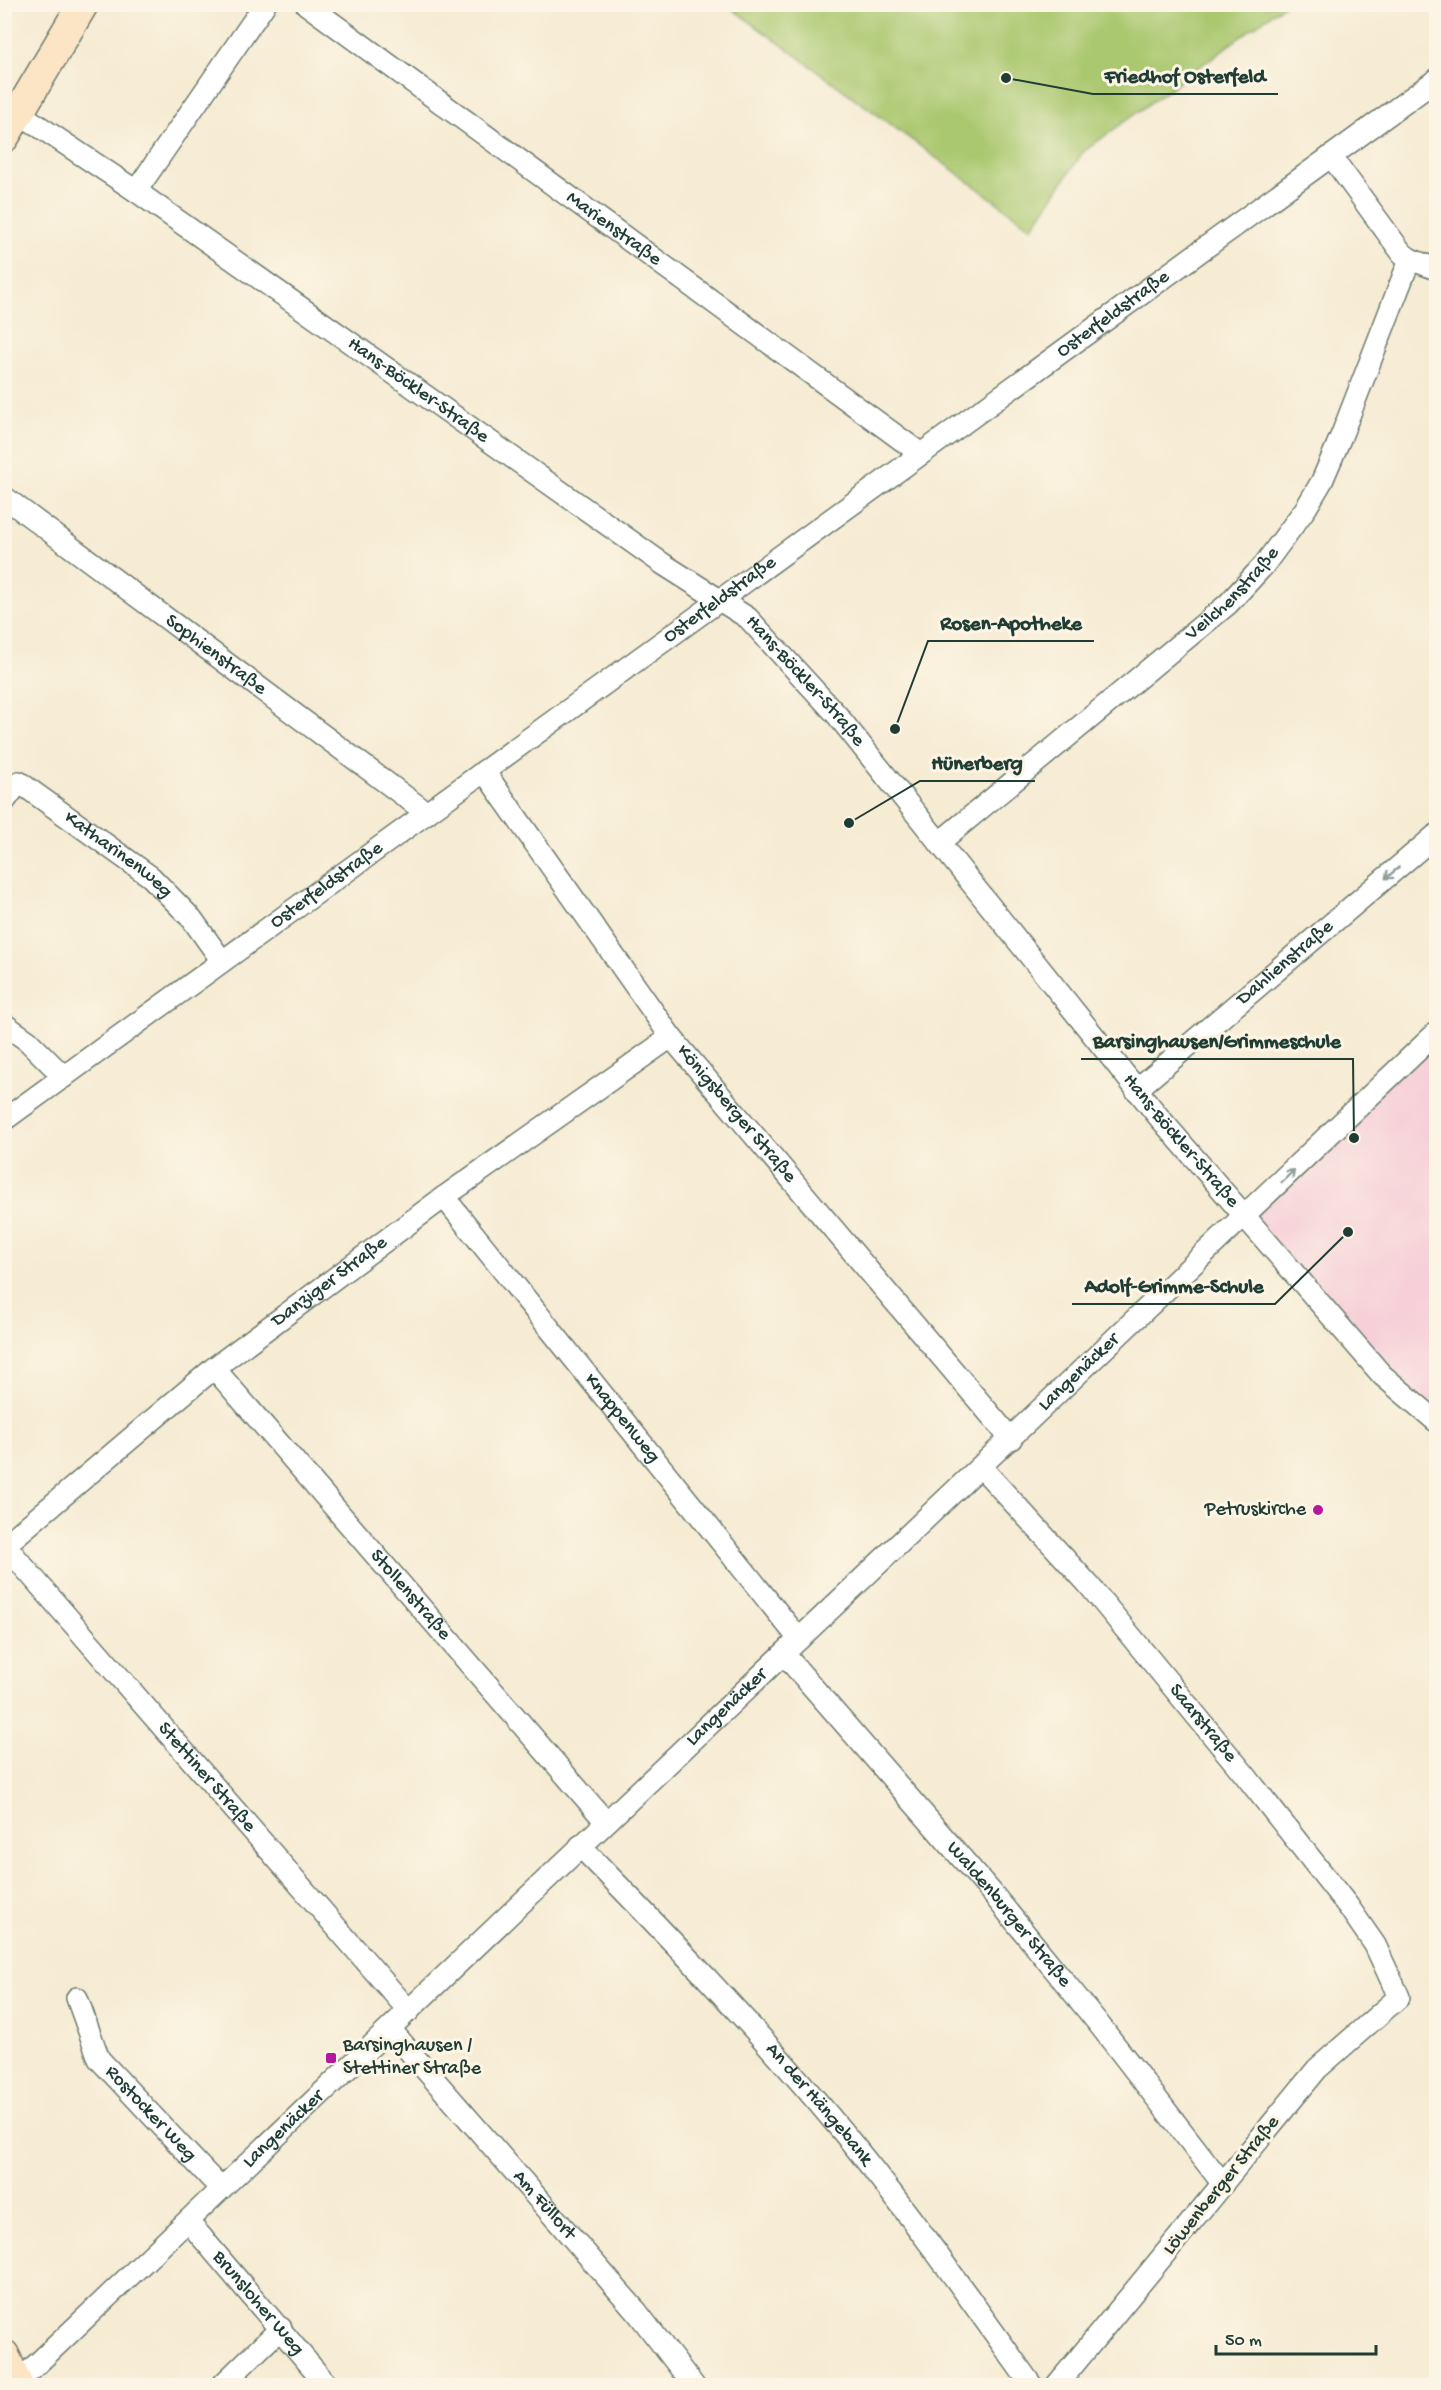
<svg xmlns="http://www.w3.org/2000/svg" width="1441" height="2390" viewBox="0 0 1441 2390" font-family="'Gochi Hand',sans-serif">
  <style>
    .built { fill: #f6cfd8 }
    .green { fill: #aac86f; stroke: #648252; stroke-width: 1.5 }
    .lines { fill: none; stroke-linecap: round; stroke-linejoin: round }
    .street-casing { stroke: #6a7a6c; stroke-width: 24 }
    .secondary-casing { stroke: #6a7a6c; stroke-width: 33 }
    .street { stroke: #fff; stroke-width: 21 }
    .secondary { stroke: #fce5c4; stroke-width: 30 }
    .oneway { stroke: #8f9e9a }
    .poi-dot { fill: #b5179e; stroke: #fcf5e5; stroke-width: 2 }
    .labels { text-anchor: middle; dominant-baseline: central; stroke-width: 6; stroke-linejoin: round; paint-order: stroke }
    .street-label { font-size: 20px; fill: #1f3d34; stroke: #fcf5e5 }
    .poi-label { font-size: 20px; fill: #1f3d34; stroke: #fcf5e5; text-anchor: end }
    .leader { fill: none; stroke: #1f3d34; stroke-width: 2 }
    .callout-dot { fill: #1f3d34; stroke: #fcf5e5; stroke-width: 2 }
    .callout-label { font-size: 21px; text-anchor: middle; font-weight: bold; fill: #1f3d34; stroke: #fcf5e5; stroke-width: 6; stroke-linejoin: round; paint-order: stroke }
  </style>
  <rect width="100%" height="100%" fill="#fcf5e5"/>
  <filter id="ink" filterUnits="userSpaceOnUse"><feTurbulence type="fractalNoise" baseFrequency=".0167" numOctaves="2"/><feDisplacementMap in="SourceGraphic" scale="12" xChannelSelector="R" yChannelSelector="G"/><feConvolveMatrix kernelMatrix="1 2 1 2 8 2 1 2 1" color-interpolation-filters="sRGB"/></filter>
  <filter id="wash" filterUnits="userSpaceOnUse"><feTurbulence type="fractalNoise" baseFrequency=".008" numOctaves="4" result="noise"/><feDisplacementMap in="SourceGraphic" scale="24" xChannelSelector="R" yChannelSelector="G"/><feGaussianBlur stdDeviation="1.35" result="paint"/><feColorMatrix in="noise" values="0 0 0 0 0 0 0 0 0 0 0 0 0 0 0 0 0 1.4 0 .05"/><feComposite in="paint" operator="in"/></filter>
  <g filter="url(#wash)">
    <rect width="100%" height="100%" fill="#f6ebd3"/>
    <polygon class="built" points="1436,1033 1436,1421 1245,1216"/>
    <polygon class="green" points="727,5 1284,5 1083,152 1032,228"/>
  </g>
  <g filter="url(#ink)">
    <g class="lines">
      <g class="street-casing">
        <g id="street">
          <path id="s1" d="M306,4L921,454"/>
          <path id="s2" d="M19,113L136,191L663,564L748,618L837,715L1158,1116L1382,1375L1436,1421"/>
          <polyline points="1331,156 1402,253 1410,259 1436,269"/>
          <polyline points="136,191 265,4"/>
          <path id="s3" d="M4,497L427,813"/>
          <path id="s4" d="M484,771L671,1037L1011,1439"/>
          <path id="s5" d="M4,802L19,782L151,877L192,919L222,961"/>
          <path id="s6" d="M940,842L1228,604L1264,565L1306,508L1322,481L1342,434L1410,259"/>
          <polyline points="4,1024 28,1041 64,1077"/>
          <path id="s7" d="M1136,1090L1436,835"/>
          <path id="s8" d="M4,1120L1436,80"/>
          <path id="s9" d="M444,1197L799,1639"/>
          <path id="s10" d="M214,1368L606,1822"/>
          <path id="s11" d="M981,1467L1088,1584L1245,1775L1348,1906L1375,1945L1399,1997L1317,2069L1056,2386"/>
          <path id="s12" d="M4,1544L409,2011"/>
          <path id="s13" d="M5,1545L214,1368L444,1197L671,1037"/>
          <path id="s14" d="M784,1654L992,1893L1098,2023L1223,2184"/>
          <path id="s15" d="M580,1846C670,1938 759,2031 842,2131C909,2212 970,2299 1032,2386"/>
          <path id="s16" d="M77,1998L99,2059L221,2189"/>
          <path id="s17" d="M390,2029L637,2312L694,2386"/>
          <path id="s18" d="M188,2221L328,2386"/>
          <path id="s19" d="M17,2383L1436,1033"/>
          <polyline points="221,2386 281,2328"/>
        </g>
      </g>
      <g class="secondary-casing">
        <g id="secondary">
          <polyline points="4,137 83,4"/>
          <polyline points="4,2355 18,2386"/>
        </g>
      </g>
      <use href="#street" class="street"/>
      <use href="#secondary" class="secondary"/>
    </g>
    <defs><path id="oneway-shaft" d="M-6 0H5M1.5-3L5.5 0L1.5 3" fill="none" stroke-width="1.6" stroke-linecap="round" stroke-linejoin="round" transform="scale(1.5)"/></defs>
    <g class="oneway">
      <use href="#oneway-shaft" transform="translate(1392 873) rotate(140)"/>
      <use href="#oneway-shaft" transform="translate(1288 1176) rotate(-44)"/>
    </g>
  </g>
  <g class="poi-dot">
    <circle cx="1318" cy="1510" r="6"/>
    <rect x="325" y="2052" width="12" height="12" rx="3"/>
  </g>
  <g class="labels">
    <g class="street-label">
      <text stroke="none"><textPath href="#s1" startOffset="381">Marienstraße</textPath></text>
      <text stroke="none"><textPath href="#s8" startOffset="1371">Osterfeldstraße</textPath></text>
      <text stroke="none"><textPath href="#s2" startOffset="486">Hans-Böckler-Straße</textPath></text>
      <text stroke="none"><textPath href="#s6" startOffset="384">Veilchenstraße</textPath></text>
      <text stroke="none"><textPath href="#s8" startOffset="885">Osterfeldstraße</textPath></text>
      <text stroke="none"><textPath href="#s3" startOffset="264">Sophienstraße</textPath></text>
      <text stroke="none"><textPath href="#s2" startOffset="972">Hans-Böckler-Straße</textPath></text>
      <text stroke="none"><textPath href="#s5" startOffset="148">Katharinenweg</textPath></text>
      <text stroke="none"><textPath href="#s8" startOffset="399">Osterfeldstraße</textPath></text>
      <text stroke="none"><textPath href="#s7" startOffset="196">Dahlienstraße</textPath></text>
      <text stroke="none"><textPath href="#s4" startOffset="426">Königsberger Straße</textPath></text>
      <text stroke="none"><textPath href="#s2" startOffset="1566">Hans-Böckler-Straße</textPath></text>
      <text stroke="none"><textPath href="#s13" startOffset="418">Danziger Straße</textPath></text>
      <text stroke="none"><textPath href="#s19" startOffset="1466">Langenäcker</textPath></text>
      <text stroke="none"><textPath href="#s9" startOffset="284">Knappenweg</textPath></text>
      <text stroke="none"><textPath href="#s10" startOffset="300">Stollenstraße</textPath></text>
      <text stroke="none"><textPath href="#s19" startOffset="980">Langenäcker</textPath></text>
      <text stroke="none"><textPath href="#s11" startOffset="339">Saarstraße</textPath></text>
      <text stroke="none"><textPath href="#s12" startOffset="309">Stettiner Straße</textPath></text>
      <text stroke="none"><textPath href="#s14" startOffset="344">Waldenburger Straße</textPath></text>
      <text stroke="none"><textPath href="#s15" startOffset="352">An der Hängebank</textPath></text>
      <text stroke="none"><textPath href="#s16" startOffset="140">Rostocker Weg</textPath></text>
      <text stroke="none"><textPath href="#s19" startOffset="368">Langenäcker</textPath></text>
      <text transform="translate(1222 2186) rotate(-51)">Löwenberger Straße</text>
      <text stroke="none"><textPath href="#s17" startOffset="234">Am Füllort</textPath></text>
      <text stroke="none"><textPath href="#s18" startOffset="108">Brunsloher Weg</textPath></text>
    </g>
    <g class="poi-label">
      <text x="1306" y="1510">Petruskirche</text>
      <text x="343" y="2046" text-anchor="start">Barsinghausen /<tspan x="343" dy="23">Stettiner Straße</tspan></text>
    </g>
  </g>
  <path class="leader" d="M1006 78L1093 94H1278M895 729L928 641H1094M849 823L920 781H1035M1354 1138L1353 1059H1081M1348 1232L1275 1304H1072"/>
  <g class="callout-dot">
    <circle cx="1006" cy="78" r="6"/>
    <circle cx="895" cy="729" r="6"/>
    <circle cx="849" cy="823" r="6"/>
    <circle cx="1354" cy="1138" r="6"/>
    <circle cx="1348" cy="1232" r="6"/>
  </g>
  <g class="callout-label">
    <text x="1185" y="82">Friedhof Osterfeld</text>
    <text x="1011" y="629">Rosen-Apotheke</text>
    <text x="977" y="769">Hünerberg</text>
    <text x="1217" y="1047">Barsinghausen/Grimmeschule</text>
    <text x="1174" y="1292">Adolf-Grimme-Schule</text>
  </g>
  <rect width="1441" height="2390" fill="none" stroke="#fcf5e5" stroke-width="24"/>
  <path d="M1216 2345v9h160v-9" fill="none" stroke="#1f3d34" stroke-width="3"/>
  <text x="1225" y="2345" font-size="18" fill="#1f3d34" stroke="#fcf5e5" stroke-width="4.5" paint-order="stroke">50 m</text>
</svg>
